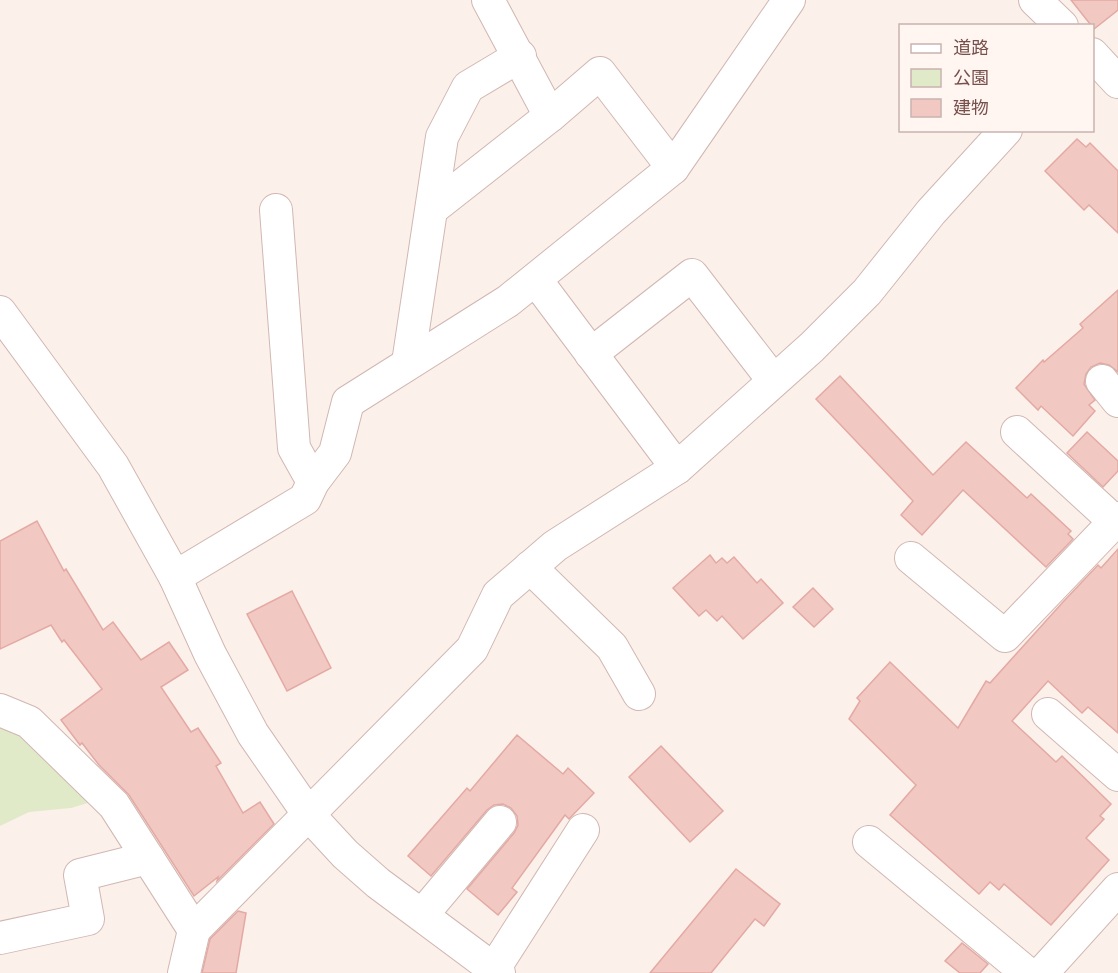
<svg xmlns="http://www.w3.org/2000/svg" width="1118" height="973" viewBox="0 0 1118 973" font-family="'Titillium Web','Noto Sans JP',sans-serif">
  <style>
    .green { fill: #e0eac8 }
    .building { fill: #f1c8c2; stroke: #e4a9a3; stroke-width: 1.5 }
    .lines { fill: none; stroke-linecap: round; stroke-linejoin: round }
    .minor-casing { stroke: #d1b7b2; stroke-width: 34 }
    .minor { stroke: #fff; stroke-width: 32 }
  </style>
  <rect width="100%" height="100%" fill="#fcf0ea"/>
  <polygon class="green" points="0,720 26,735 91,802 71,808 29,812 0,826"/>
  <g class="building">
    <polygon points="1071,0 1118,0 1118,10 1094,29"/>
    <polygon points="1077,139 1086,147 1090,143 1118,171 1118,233 1089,205 1084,210 1045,171"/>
    <polygon points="1118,290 1118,372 1109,365 1100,363 1091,367 1086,374 1084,384 1095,400 1089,405 1095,411 1073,436 1041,406 1038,410 1016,388 1043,360 1044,362 1083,328 1080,324"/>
    <polygon points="840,376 933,475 966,442 1027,498 1031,494 1071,531 1068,534 1073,539 1046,567 963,490 922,535 901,515 913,501 816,399"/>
    <polygon points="1087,432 1118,461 1118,471 1103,487 1067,453"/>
    <polygon points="37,521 64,571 66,569 103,630 113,622 141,660 169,642 188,670 161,687 191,732 198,728 221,763 216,766 243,813 260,802 274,824 217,881 218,877 194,896 129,795 99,765 82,743 80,745 61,720 102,689 64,640 62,642 51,625 0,649 0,541"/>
    <polygon points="1118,549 1118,733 1088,707 1082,713 1048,681 1012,721 1056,762 1062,756 1111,804 1100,816 1104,819 1086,838 1109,860 1051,925 1004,884 999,890 990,882 979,894 890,815 916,785 849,719 860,701 857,698 890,662 958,728 986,681 990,683 1063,602 1098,565 1101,568"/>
    <polygon points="710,555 716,563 722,558 727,563 734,557 757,583 761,579 783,603 743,639 722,616 717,621 706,610 699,616 673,588"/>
    <polygon points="813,588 833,609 814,627 793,607"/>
    <polygon points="292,591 331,668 287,691 247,614"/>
    <polygon points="517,735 563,774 568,768 594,793 569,819 565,815 512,888 517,892 498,915 467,889 514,833 518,825 517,816 511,808 503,804 494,805 487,810 431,876 408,856 467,788 470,791"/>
    <polygon points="661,746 723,811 690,842 629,777"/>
    <polygon points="736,869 780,904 764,926 755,919 711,973 650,973"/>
    <polygon points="238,911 246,913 236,973 202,973 210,939"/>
    <polygon points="962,943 988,964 980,973 960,973 945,961"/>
  </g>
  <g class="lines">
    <g class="minor-casing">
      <g id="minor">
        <polyline points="488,0 550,116"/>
        <polyline points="1035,0 1062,26"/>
        <polyline points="1092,54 1118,82"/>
        <polyline points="432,209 550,116 600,73 673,168"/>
        <polyline points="276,210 294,448 313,482"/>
        <polyline points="536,280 677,468"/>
        <polyline points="0,312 113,466 175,577 210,654 253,734 309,815 345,854 378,883 499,973"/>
        <polyline points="591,354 692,275 773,380"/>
        <polyline points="408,363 442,137 468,87 520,56"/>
        <polyline points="1102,381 1118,401"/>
        <polyline points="1017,432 1114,521"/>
        <polyline points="911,558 1005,636 1118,518"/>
        <polyline points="530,567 612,647 639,694"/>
        <polyline points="175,577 305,499 313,482 335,453 348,402 508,301 673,168 789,0"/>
        <polyline points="0,710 29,722 114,805 194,930 184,973"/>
        <polyline points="1048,714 1118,775"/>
        <polyline points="869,842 1027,973"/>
        <polyline points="422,915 500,822"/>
        <polyline points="194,930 472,649 498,595 555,546 677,468 812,347 867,292 931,212 1006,130"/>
        <polyline points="0,938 88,919 80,875 148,858"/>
        <polyline points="494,969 583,830"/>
        <polyline points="1042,973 1118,889"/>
      </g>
    </g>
    <use href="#minor" class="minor"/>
  </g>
  <rect x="899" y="24" width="195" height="108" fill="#fff5f1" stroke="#c9b3af" stroke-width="1.5"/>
  <rect x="911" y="44" width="30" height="9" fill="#ffffff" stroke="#c9b3af" stroke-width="1.5"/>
  <text x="953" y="54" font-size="18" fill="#77504d">道路</text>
  <rect x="911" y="69" width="30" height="18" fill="#e0eac8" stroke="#c9b3af" stroke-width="1.5"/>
  <text x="953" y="84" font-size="18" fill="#77504d">公園</text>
  <rect x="911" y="99" width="30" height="18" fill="#f1c8c2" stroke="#c9b3af" stroke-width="1.5"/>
  <text x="953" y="114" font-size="18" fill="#77504d">建物</text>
</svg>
